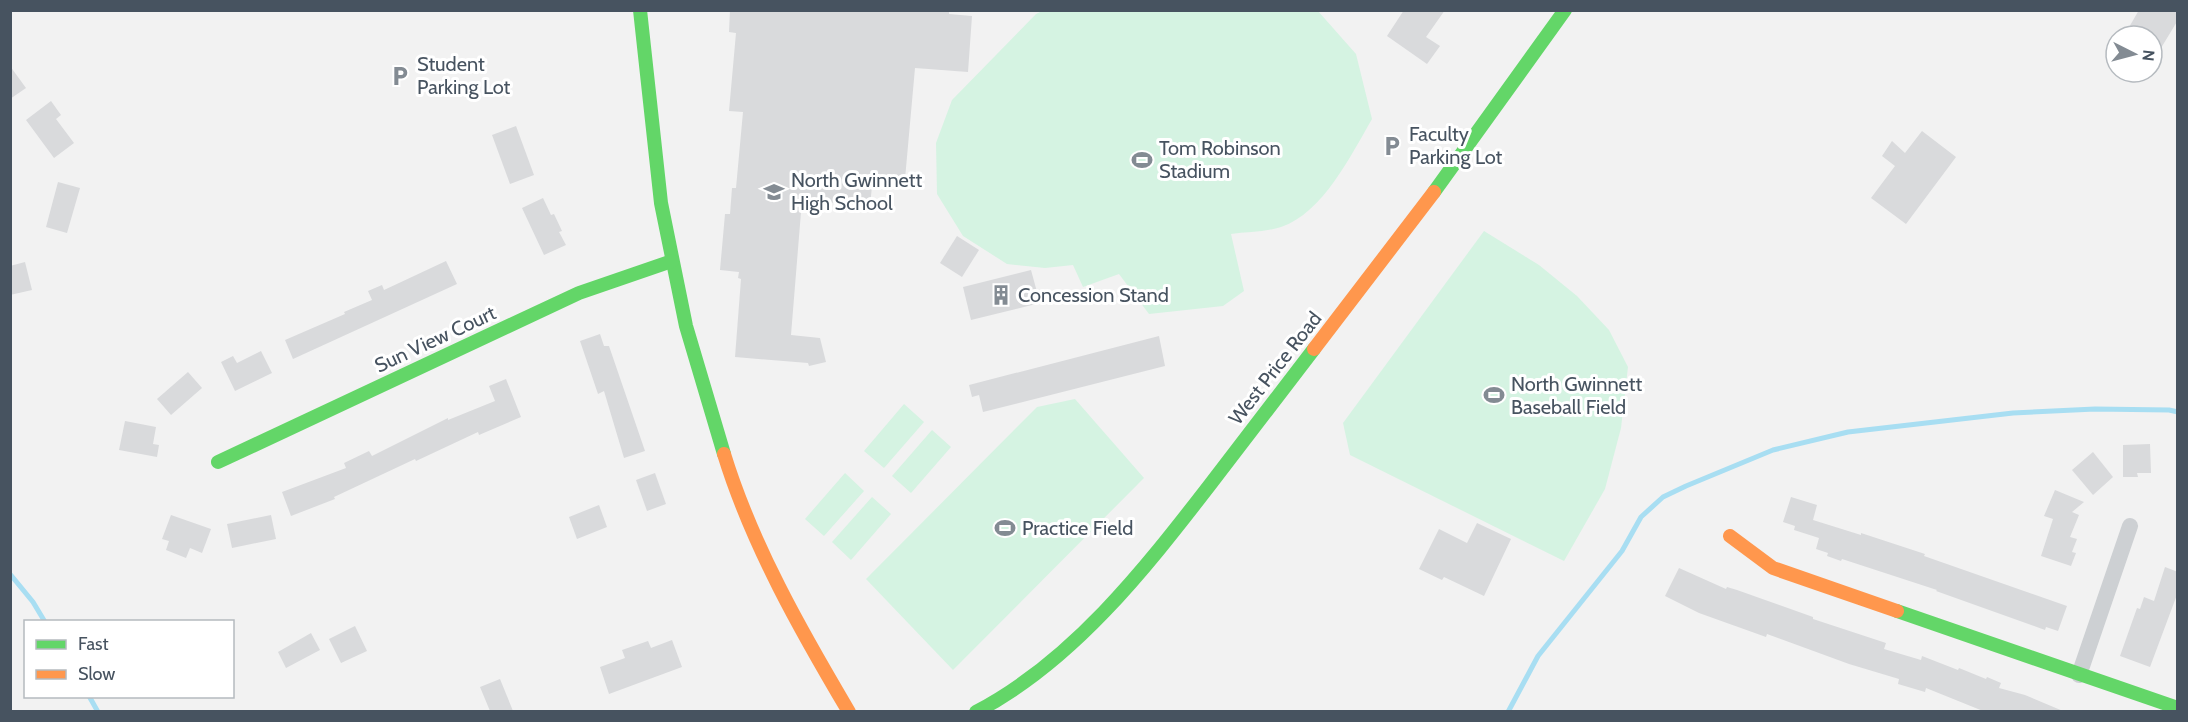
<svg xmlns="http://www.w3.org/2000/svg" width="2188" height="722" viewBox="0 0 2188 722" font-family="Cabin,sans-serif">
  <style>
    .green { fill: #d5f3e2 }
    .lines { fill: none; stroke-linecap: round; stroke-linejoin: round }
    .stream { stroke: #a8def2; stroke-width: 5 }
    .building { fill: #d9dadc }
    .street { stroke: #cdd0d3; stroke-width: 16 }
    .fast { stroke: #63d668; stroke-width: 14 }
    .slow { stroke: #ff974d; stroke-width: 14 }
    .labels { text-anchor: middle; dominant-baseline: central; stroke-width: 6; stroke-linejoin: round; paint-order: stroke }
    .poi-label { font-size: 20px; fill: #475360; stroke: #fff; text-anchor: start }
    .street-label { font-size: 20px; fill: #475360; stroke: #fff }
  </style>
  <rect width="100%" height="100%" fill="#f2f2f2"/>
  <g class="green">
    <path d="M1042,11H1318L1356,54L1372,119C1351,155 1323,213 1281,227C1266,232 1247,232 1231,234L1244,291L1223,306L1149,314L1119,274L1083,287L1073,265L1045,268L1007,264L963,236L937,194L936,143L952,100L1036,14Z"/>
    <polygon points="1484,231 1539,265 1577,296 1609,330 1628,367 1621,428 1605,489 1564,561 1350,455 1343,423"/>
    <polygon points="1075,399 1144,478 953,670 866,579 1037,407"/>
    <polygon points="904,404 924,422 884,468 864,451"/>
    <polygon points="932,430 951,447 911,493 892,476"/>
    <polygon points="845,473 864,491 824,536 805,519"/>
    <polygon points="872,497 891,514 851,560 832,542"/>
  </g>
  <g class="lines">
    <g class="stream">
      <polyline points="10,574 33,602 45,622"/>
      <polyline points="89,696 98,712"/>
      <polyline points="1508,712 1538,656 1622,551 1641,517 1663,497 1686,486 1773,450 1848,432 2013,413 2095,409 2169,410 2178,412"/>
    </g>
  </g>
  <g class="building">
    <polygon points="730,10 949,10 949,14 972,16 968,72 915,68 905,179 873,176 870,206 802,200 791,335 820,338 826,362 809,366 808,363 735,357 741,279 738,278 739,272 720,270 725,214 730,214 732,188 736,188 743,112 729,111 736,33 729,32"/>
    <polygon points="1404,10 1445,10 1426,37 1440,46 1427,64 1387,36"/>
    <polygon points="2139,10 2178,10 2178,20 2161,48 2152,43 2152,36 2140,36 2128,29"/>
    <polygon points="10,66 26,88 10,99"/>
    <polygon points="51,101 61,115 56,119 74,143 54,158 26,120"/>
    <polygon points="516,126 534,175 510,184 492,135"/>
    <polygon points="1922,131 1956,157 1906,224 1871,198 1895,166 1882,156 1892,141 1905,153"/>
    <polygon points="58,182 80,188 67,233 46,227"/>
    <polygon points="543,198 551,215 554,214 562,231 559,232 566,245 544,255 522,208"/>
    <polygon points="957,236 979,250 962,277 940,263"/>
    <polygon points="446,261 457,284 293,359 285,340 345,314 344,312 372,300 368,291 382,285 384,290"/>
    <polygon points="25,262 32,290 10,295 10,266"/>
    <polygon points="1031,270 1040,303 971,320 963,287"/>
    <polygon points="600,334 604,346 609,346 645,451 624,458 604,391 598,394 580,341"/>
    <polygon points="1159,336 1165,366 983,412 979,395 972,397 969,385"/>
    <polygon points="261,351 272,373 235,391 221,362 233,356 237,363"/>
    <polygon points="188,372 202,388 171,415 157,399"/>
    <polygon points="506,379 521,417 479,435 478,432 416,461 415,459 334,497 335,499 291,516 282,492 346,468 344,463 369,451 372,456 448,418 448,420 495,401 489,386"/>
    <polygon points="125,421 156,427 153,444 159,445 157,457 119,450"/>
    <polygon points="2150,444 2151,473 2137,473 2138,477 2123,477 2123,445"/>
    <polygon points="2093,452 2113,477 2093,495 2072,470"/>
    <polygon points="655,473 666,504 647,511 636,480"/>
    <polygon points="2055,490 2084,502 2072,512 2079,515 2070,537 2077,539 2072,552 2076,553 2071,566 2041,556 2053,519 2044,516"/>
    <polygon points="1791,497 1817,505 1813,520 1861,535 1861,533 1925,554 1924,556 2067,606 2058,631 2046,627 2045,630 1936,591 1937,590 1842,559 1841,561 1827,556 1828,553 1816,549 1819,538 1794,530 1795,526 1783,522"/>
    <polygon points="599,505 607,527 577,539 569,517"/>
    <polygon points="171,515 211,529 202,553 190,548 186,558 166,550 169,541 162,539"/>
    <polygon points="271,515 276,539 232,548 227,524"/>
    <polygon points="1477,523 1511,539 1484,596 1444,577 1442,580 1419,569 1439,529 1467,543"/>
    <polygon points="2165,567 2178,572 2178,592 2150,667 2120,656 2137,608 2140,609 2144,597 2154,601"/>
    <polygon points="1679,568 1726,589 1727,587 1737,590 1813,617 1813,619 1886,643 1884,649 1921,660 1922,656 1958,670 1959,668 1986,679 1987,677 2001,683 1999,688 2025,695 2063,711 1983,711 1926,688 1925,692 1898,684 1899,679 1849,664 1767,634 1766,637 1699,613 1665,596"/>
    <polygon points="355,626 367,651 341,663 329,639"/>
    <polygon points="311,633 320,650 286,668 278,652"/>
    <polygon points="672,640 682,667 609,694 600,667 625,658 622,650 648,641 651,648"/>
    <polygon points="500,679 513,711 490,711 480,687"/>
  </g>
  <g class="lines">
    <polyline class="street" points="2079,675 2130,526"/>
    <g class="fast">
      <polyline points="640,10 661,203 686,326 724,454"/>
      <polyline points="1434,192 1565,10"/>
      <polyline points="218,462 579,293 672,261"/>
      <polyline points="1897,611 2178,708"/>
      <path d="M976,712C1072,662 1144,570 1209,486C1244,440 1279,394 1314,349"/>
    </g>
    <g class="slow">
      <polyline points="1314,349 1434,192"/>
      <path d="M724,454C752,545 801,631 849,712"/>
      <polyline points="1730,536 1773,568 1897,611"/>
    </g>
  </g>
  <defs>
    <g id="parking-bare" transform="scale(1.62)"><path d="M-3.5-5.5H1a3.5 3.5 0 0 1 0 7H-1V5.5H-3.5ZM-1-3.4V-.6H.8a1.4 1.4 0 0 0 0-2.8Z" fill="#838b93" stroke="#fff" stroke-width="2.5" paint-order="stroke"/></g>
    <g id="stadium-bare" transform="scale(1.62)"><path d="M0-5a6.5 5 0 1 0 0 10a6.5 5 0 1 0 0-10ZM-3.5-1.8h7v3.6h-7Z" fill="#838b93" stroke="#fff" stroke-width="2.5" paint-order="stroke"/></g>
    <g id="school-bare" transform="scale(1.62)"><path d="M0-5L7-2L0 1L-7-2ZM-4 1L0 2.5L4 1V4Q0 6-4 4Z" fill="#838b93" stroke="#fff" stroke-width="2.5" paint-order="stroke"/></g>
    <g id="building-bare" transform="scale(1.62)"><path d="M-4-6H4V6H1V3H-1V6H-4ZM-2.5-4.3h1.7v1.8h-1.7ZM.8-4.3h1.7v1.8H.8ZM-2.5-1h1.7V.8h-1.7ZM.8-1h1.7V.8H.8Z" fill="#838b93" stroke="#fff" stroke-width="2.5" paint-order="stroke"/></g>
  </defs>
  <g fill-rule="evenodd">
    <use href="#parking-bare" x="400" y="76"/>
    <use href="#parking-bare" x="1392" y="146"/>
    <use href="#stadium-bare" x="1142" y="160"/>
    <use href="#school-bare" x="774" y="192"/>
    <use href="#building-bare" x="1001" y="295"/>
    <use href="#stadium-bare" x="1494" y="395"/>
    <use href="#stadium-bare" x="1005" y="528"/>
  </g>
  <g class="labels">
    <g class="poi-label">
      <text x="417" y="64">Student<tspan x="417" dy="23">Parking Lot</tspan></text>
      <text x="1409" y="134">Faculty<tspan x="1409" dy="23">Parking Lot</tspan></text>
      <text x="1159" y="148">Tom Robinson<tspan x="1159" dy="23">Stadium</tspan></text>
      <text x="791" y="180">North Gwinnett<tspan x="791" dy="23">High School</tspan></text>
      <text x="1018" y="295">Concession Stand</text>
      <text x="1511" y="384">North Gwinnett<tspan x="1511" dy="23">Baseball Field</tspan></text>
      <text x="1022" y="528">Practice Field</text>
    </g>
    <g class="street-label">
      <text transform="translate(435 339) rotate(-25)">Sun View Court</text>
      <text transform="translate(1275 368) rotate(-52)">West Price Road</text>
    </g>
  </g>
  <rect width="2188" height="722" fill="none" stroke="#475360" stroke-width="24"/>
  <rect x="24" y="620" width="210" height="78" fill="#ffffff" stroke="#b5babf" stroke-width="1.5"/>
  <rect x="36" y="640" width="30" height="9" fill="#63d668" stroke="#b5babf" stroke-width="1.5"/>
  <text x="78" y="650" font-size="18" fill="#475360">Fast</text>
  <rect x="36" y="670" width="30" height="9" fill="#ff974d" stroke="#b5babf" stroke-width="1.5"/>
  <text x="78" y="680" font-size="18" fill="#475360">Slow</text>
  <g transform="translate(2134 54) rotate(96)"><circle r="28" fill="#ffffff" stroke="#b5babf" stroke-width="1.5"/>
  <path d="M0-4.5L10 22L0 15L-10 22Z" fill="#838b93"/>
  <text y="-9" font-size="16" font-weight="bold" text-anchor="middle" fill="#475360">N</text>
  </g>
</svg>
